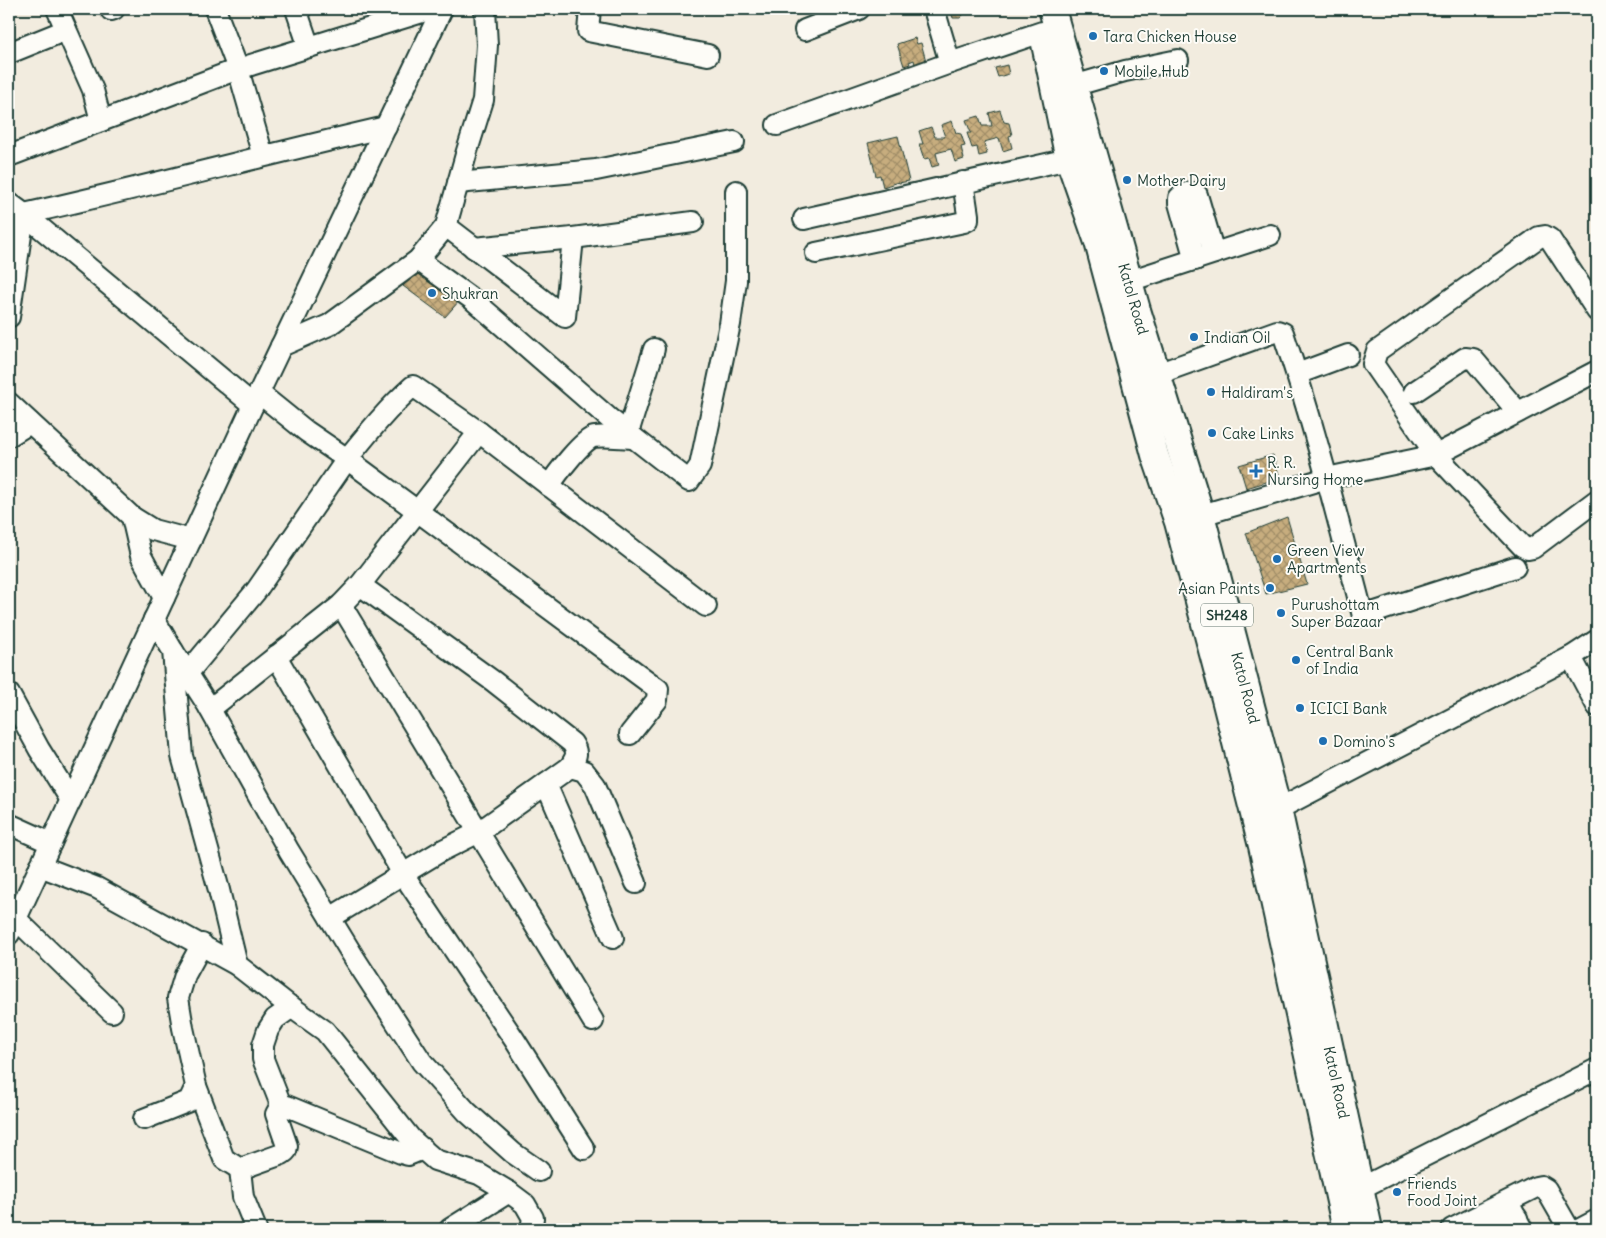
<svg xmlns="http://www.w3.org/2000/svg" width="1606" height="1238" viewBox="0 0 1606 1238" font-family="Delius,sans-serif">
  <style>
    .building { fill: url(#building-cross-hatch); stroke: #1f3d34 }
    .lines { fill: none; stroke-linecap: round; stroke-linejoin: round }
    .minor-casing { stroke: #1f3d34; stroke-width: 24 }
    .major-casing { stroke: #1f3d34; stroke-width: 30 }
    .minor { stroke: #fdfcf7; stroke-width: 20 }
    .major { stroke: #fdfcf7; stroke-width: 26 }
    .poi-dot { fill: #1f6fb2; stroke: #fdfcf7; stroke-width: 2 }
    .labels { text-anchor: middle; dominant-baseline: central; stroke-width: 4; stroke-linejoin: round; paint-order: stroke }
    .shield { fill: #fdfcf7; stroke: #62766e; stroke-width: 1 }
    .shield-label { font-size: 14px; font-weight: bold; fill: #1f3d34 }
    .poi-label { font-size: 15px; fill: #1f3d34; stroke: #fdfcf7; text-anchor: start }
    .street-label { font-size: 15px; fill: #1f3d34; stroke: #fdfcf7 }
  </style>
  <defs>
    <pattern id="building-cross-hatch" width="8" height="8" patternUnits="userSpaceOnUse" patternTransform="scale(1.25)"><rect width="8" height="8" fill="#c7ad7e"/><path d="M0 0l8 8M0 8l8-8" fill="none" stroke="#a18e68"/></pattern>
  </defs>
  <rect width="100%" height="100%" fill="#f2ecdf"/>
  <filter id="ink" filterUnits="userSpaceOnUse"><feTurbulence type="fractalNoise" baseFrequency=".02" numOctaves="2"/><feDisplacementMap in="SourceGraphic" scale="10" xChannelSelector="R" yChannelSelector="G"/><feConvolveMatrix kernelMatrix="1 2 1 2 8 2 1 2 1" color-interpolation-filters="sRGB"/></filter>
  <g filter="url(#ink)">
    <g class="building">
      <polygon points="950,9 966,9 968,14 965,13 960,18 953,18"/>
      <polygon points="915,38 917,44 921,43 926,61 915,64 914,60 909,62 910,64 904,66 897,44"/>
      <polygon points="1007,65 1009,74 998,77 995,68"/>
      <polygon points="1000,110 1004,122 1009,123 1012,135 1009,136 1012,148 1003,151 999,138 984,142 987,154 979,156 977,147 972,148 967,133 971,133 966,120 979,116 982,126 992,126 989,113"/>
      <polygon points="952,121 956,133 961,134 965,146 961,147 964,159 955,162 951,149 936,153 939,165 932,167 929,158 924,159 919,144 923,144 919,131 931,127 935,137 945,137 941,125"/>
      <polygon points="898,136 909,181 899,183 898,182 883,187 880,175 876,176 868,143"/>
      <polygon points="419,266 460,300 445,317 403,286"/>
      <polygon points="1273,455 1280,478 1246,488 1239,465"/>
      <polygon points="1287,517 1307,584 1266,594 1246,533"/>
    </g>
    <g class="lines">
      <g class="minor-casing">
        <g id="minor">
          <polyline points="57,9 93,90 101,121"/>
          <polyline points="215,9 238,69 263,156"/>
          <polyline points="296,9 309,47"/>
          <polyline points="590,9 588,31 708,55"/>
          <polyline points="934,9 950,63"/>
          <polyline points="111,10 114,9"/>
          <polyline points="805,30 859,9"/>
          <polyline points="9,53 66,30"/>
          <polyline points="1073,86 1125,71 1178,60"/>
          <polyline points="777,125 950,63 1042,32"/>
          <polyline points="9,156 238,69 432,9"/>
          <polyline points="458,183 596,170 734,142"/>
          <polyline points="9,203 24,214 253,405"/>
          <polyline points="804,219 1082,156"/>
          <polyline points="446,226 565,317 573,238"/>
          <polyline points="474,248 573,238 693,222"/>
          <polyline points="816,253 964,222 968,220 968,215 963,182"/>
          <polyline points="418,260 472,299 611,420 689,481 700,466 730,324 736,281 736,191"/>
          <path d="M1195,260L1179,203V198C1184,192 1190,191 1197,195L1214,253"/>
          <polyline points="1129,281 1270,235"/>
          <polyline points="1597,311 1550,239 1545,236 1539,237 1377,351 1373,364 1436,455 1522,546 1528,549 1533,548 1597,500"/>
          <path d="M9,317L24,214C145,187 265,155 386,127"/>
          <polyline points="281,346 329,325 418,260 446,226 467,151 483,100 487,45 485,9"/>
          <path d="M1157,374L1277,331L1283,333C1315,426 1338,521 1363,616L1515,567"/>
          <polyline points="1297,374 1348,355"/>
          <polyline points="1414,392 1465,358 1473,359 1518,412"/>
          <polyline points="9,403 132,517 141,556 164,598"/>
          <polyline points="628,433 654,349"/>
          <polyline points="9,436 30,423"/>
          <path d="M549,486C556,475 583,439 594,437C605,435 623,438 634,438"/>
          <polyline points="132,517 153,530 191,540"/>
          <polyline points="1188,519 1327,478 1436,455 1597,371"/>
          <polyline points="360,585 479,432"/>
          <polyline points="341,605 593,1021"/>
          <polyline points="154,619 173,651 182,756 219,890 237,965"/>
          <polyline points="173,651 207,704 289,851 355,959 422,1062 467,1112 513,1153 539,1171"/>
          <polyline points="276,656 403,874 514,1039 584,1149"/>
          <polyline points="1571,657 1597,706"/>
          <polyline points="187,674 256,591 347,459 306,431 259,393"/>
          <polyline points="9,694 39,749 71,800"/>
          <path d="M210,709L341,605L360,585L493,681L572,743C579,753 576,757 570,767L479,832L441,851L330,918"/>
          <path d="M630,734L657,700L658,689L347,459C368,433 388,408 413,386L479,432L706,606"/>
          <polyline points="570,767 584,771 595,785 636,883"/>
          <polyline points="546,784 613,938"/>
          <polyline points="1265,810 1278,809 1571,657 1597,640"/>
          <polyline points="9,824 51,843"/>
          <polyline points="40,866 97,888 237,965 287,1004 325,1031 411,1139 435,1160 479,1174 509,1192 525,1204 533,1218 531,1229"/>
          <polyline points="16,919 112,1012"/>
          <polyline points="9,934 253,405 442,9"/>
          <polyline points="196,1086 224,1159 240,1169"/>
          <polyline points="281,1105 263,1059 263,1045 268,1030 275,1019 292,1007"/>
          <polyline points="144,1119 189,1101 196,1086 183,1028 178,998 185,975 202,944"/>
          <polyline points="1348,1189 1361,1188 1597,1069"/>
          <polyline points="1508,1202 1522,1229"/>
          <polyline points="256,1229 243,1197 240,1169 282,1154 286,1151 287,1146 276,1114 281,1105 287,1106 401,1153 408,1155 423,1149"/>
          <polyline points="450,1229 509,1192"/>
          <polyline points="1452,1229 1536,1187 1541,1186 1546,1189 1569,1229"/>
          <polyline points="1494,1229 1517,1218"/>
          <polyline points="1580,1229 1597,1220"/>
        </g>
      </g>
      <g class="major-casing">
        <g id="major">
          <path id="s1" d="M1052,9L1137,310L1201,515L1278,809L1369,1229"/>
          <polyline points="1044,39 1069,159 1098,242 1155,455 1178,522 1225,699 1262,846 1346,1229"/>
        </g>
      </g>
      <use href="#minor" class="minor"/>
      <use href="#major" class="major"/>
    </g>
  </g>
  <g class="poi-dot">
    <circle cx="1093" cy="36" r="5"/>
    <circle cx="1104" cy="71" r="5"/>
    <circle cx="1127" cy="180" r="5"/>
    <circle cx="432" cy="293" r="5"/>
    <circle cx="1194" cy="337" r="5"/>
    <circle cx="1211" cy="392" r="5"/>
    <circle cx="1212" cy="433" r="5"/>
    <path d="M1253.5 463.5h5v5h5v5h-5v5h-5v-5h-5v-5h5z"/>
    <circle cx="1277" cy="559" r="5"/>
    <circle cx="1270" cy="588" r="5"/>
    <circle cx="1281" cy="613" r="5"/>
    <circle cx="1296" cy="660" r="5"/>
    <circle cx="1300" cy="708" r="5"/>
    <circle cx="1323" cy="741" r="5"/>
    <circle cx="1397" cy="1192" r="5"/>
  </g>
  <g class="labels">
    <rect class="shield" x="1201" y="603.5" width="52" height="23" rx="4"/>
    <g class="shield-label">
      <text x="1227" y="615">SH248</text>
    </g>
    <g class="poi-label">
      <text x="1103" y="36">Tara Chicken House</text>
      <text x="1114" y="71">Mobile Hub</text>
      <text x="1137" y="180">Mother Dairy</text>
      <text x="442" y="293">Shukran</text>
      <text x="1204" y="337">Indian Oil</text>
      <text x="1221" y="392">Haldiram's</text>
      <text x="1222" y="433">Cake Links</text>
      <text x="1267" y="462">R. R.<tspan x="1267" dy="17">Nursing Home</tspan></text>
      <text x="1287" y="550">Green View<tspan x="1287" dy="17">Apartments</tspan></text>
      <text x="1260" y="588" text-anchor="end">Asian Paints</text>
      <text x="1291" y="604">Purushottam<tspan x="1291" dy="17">Super Bazaar</tspan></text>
      <text x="1306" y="651">Central Bank<tspan x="1306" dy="17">of India</tspan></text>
      <text x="1310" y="708">ICICI Bank</text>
      <text x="1333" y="741">Domino's</text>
      <text x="1407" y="1183">Friends<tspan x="1407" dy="17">Food Joint</tspan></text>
    </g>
    <g class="street-label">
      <text stroke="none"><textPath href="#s1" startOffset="301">Katol Road</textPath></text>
      <text stroke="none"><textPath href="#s1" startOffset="706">Katol Road</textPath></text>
      <text stroke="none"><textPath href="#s1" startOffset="1111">Katol Road</textPath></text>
    </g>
  </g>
  <rect width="1606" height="1238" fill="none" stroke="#fdfcf7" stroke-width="30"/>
  <rect x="15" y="15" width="1576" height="1208" fill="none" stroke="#1f3d34" stroke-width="2" filter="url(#ink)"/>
</svg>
